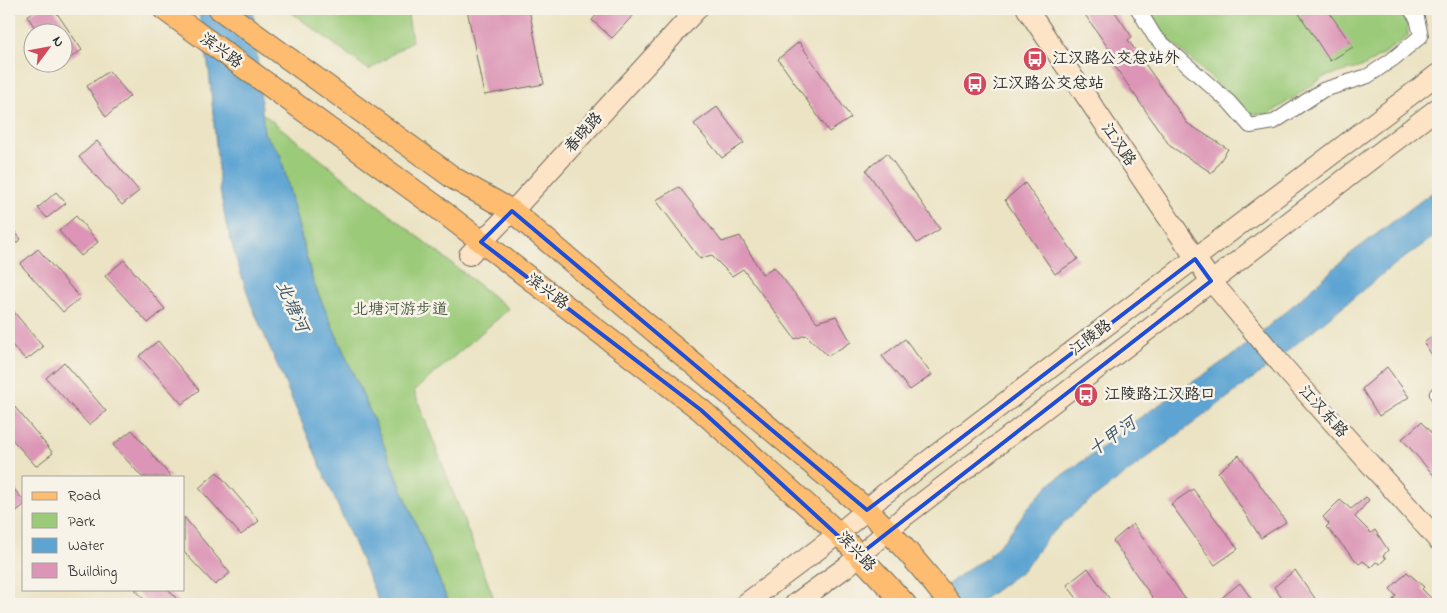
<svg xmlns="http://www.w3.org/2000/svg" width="1447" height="613" viewBox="0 0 1447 613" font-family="'Indie Flower','LXGW WenKai TC',sans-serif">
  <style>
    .green { fill: #9bca79; stroke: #637a52 }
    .water { fill: #5da4d3; stroke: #44687f }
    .building { fill: #dc95b6 }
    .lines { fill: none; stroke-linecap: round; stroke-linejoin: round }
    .street-casing { stroke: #6e6b60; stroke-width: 16 }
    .secondary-casing { stroke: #6e6b60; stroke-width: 22 }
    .primary-casing { stroke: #6e6b60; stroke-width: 24 }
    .street { stroke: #fff; stroke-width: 14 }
    .secondary { stroke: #fee4c6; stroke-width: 20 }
    .primary { stroke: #fdbc70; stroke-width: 22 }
    .marked { fill: none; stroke: #1d4ed8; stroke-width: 4; stroke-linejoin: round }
    .labels { text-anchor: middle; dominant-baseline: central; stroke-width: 5; stroke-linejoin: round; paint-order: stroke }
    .street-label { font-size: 16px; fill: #2b2b2b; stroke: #f7f3e8 }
    .poi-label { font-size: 16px; fill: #2b2b2b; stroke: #f7f3e8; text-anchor: start }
    .park-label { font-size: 16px; fill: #4d5b42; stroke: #f7f3e8 }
    .water-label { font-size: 18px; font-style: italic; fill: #3c5566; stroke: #f7f3e8 }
  </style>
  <rect width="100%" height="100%" fill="#f7f3e8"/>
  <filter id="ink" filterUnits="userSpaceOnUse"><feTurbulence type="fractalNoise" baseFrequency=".02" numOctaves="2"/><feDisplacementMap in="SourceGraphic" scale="10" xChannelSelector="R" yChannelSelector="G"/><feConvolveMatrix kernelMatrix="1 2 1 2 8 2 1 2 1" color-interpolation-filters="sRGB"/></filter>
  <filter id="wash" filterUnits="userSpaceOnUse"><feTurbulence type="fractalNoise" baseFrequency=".0096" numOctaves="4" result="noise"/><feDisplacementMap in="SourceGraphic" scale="20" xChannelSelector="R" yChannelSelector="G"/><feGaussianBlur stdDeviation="1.12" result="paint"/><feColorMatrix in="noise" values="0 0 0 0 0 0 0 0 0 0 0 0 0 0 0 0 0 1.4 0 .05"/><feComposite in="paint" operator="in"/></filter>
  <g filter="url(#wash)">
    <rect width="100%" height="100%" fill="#ebe3c3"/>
    <g class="green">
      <polygon points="287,9 407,9 412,41 369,70"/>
      <polygon points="1150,9 1396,9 1407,23 1408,37 1365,66 1324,77 1268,115 1249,113 1162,33"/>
      <polygon points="262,113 509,309 414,391 496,604 449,604 374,421 313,282 280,154 264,134"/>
    </g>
    <g class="water">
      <polygon points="198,9 253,9 264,133 280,154 313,282 374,421 449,604 380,604 251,304 237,262 226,223 220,190 209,70"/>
      <polygon points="1438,188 1438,234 1390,268 1259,374 1080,508 1048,537 1023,570 977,604 922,604 969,568 987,558 1006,538 1029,506 1052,482 1096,452 1135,421 1239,351 1298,301 1350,254"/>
    </g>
    <g id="blocks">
      <g class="building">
        <polygon points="38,9 54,9 82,50 62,63 62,32 38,32 27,16"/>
        <polygon points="467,9 529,9 544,84 484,95"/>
        <polygon points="602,9 639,9 612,38 592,20"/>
        <polygon points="1081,9 1113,9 1132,37 1128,40 1187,123 1228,149 1212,173 1170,146 1112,62 1116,59"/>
        <polygon points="1296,9 1327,9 1353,47 1330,61"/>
        <polygon points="799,42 851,118 829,132 778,59"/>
        <polygon points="109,71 130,96 106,117 87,86"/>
        <polygon points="717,107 744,143 722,158 694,124"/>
        <polygon points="97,141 139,191 122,205 79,157"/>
        <polygon points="887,153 940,229 917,243 866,170"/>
        <polygon points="1025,183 1078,259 1055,274 1005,200"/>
        <polygon points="679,187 722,242 740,236 762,274 774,267 817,322 836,316 851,342 828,356 806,335 795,339 743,269 732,276 711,255 700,259 656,200"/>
        <polygon points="56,192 66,203 47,218 38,208"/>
        <polygon points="76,216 98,242 81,256 59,231"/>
        <polygon points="9,225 21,239 9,249"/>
        <polygon points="38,249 80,298 63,312 20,264"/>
        <polygon points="124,260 165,309 148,323 105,276"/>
        <polygon points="9,306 43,347 26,360 9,342"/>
        <polygon points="1438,331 1438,364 1424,343"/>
        <polygon points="905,339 932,375 910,390 882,356"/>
        <polygon points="158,341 199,390 182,404 139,356"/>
        <polygon points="64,362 106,411 89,425 46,378"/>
        <polygon points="1387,367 1409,397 1379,416 1362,389"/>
        <polygon points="9,400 53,453 36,466 9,436"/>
        <polygon points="1421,422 1438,440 1438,480 1402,439"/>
        <polygon points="132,430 171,477 142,477 113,445"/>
        <polygon points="1239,455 1286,522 1261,538 1218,472"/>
        <polygon points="217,472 259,521 241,535 199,488"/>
        <polygon points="9,483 24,501 24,505 9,517"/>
        <polygon points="1193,489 1238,549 1215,565 1171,504"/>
        <polygon points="1366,497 1369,500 1355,517 1371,533 1375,530 1388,550 1383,556 1386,558 1380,564 1376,562 1371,567 1363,561 1359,564 1326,527 1329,524 1323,517 1340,500 1351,509"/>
        <polygon points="184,517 230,573 215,585 184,552"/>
        <polygon points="1133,524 1186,600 1179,604 1157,604 1113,541"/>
        <polygon points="1088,568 1113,604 1081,604 1067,585"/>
        <polygon points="1295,570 1319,604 1286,604 1274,587"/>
        <polygon points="1407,572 1424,587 1422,589 1437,604 1397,604 1393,600 1396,596 1390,589"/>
        <polygon points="1240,583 1255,604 1214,604"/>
        <polygon points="135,589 168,589 181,604 148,604"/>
      </g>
    </g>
  </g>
  <g filter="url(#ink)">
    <use href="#blocks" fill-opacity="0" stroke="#6e6b60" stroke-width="1"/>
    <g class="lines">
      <g class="street-casing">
        <g id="street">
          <polyline points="1138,9 1155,37 1229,102 1250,126 1274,122 1323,90 1368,76 1393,59 1421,36 1417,18 1410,9"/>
          <polyline points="1438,393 1437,394 1438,396"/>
        </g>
      </g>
      <g class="secondary-casing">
        <g id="secondary">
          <polyline points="1027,9 1211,281 1287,371 1438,540"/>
          <polyline points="469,255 521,202 697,9"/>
          <path d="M745,604C792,569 840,535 883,495L1438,74"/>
          <polyline points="795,604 846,567 906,515 1438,108"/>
        </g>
      </g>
      <g class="primary-casing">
        <g id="primary">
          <polyline points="164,9 434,205 701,410 838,533 905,604"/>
          <path d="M220,9L455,179L512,211L867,510C898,539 925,571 950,604"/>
        </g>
      </g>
      <use href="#street" class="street"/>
      <use href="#secondary" class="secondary"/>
      <use href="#primary" class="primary"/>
    </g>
  </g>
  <path class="marked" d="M512,211L867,510L1195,259L1211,281L859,555L701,410L481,242Z"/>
  <defs>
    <g id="bus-disc" transform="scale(1.25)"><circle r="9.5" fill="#d1495b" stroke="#f7f3e8"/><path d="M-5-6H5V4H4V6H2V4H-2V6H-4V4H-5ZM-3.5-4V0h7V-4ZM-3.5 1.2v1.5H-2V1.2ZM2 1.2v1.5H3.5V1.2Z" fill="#fff"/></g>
  </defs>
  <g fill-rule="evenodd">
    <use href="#bus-disc" x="1035" y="59"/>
    <use href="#bus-disc" x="975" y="84"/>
    <use href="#bus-disc" x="1086" y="395"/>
  </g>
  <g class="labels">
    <g class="street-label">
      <text transform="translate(221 51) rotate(36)">滨兴路</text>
      <text transform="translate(584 133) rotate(-48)">春晓路</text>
      <text transform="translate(1118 145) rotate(56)">江汉路</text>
      <text transform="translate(547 292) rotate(37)">滨兴路</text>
      <text transform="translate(1091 338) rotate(-37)">江陵路</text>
      <text transform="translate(1323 412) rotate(48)">江汉东路</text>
      <text transform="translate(856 552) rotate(47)">滨兴路</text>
    </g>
    <g class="poi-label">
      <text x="1052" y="59">江汉路公交总站外</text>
      <text x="992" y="84">江汉路公交总站</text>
      <text x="1104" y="395">江陵路江汉路口</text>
    </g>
    <g class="park-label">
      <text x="400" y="310">北塘河游步道</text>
    </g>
    <g class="water-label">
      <text transform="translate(291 307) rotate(66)">北塘河</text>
      <text transform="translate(1113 438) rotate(-36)">十甲河</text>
    </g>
  </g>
  <rect width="1447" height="613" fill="none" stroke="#f7f3e8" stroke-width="30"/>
  <rect x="22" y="476" width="162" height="115" fill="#f7f3e8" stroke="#a5a39c"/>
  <rect x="32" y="492" width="25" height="8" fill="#fdbc70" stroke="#a5a39c"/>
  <text x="68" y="500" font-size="15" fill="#2b2b2b">Road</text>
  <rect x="32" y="513" width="25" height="15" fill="#9bca79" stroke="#a5a39c"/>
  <text x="68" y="526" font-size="15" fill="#2b2b2b">Park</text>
  <rect x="32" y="538" width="25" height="15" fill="#5da4d3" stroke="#a5a39c"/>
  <text x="68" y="550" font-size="15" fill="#2b2b2b">Water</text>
  <rect x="32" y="563" width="25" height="15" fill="#dc95b6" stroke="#a5a39c"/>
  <text x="68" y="576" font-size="15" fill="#2b2b2b">Building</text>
  <g transform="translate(48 48) rotate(58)"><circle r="24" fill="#f7f3e8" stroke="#a5a39c"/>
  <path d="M0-4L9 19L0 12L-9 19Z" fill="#d1495b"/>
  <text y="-8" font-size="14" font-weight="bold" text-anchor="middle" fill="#2b2b2b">N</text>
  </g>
</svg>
